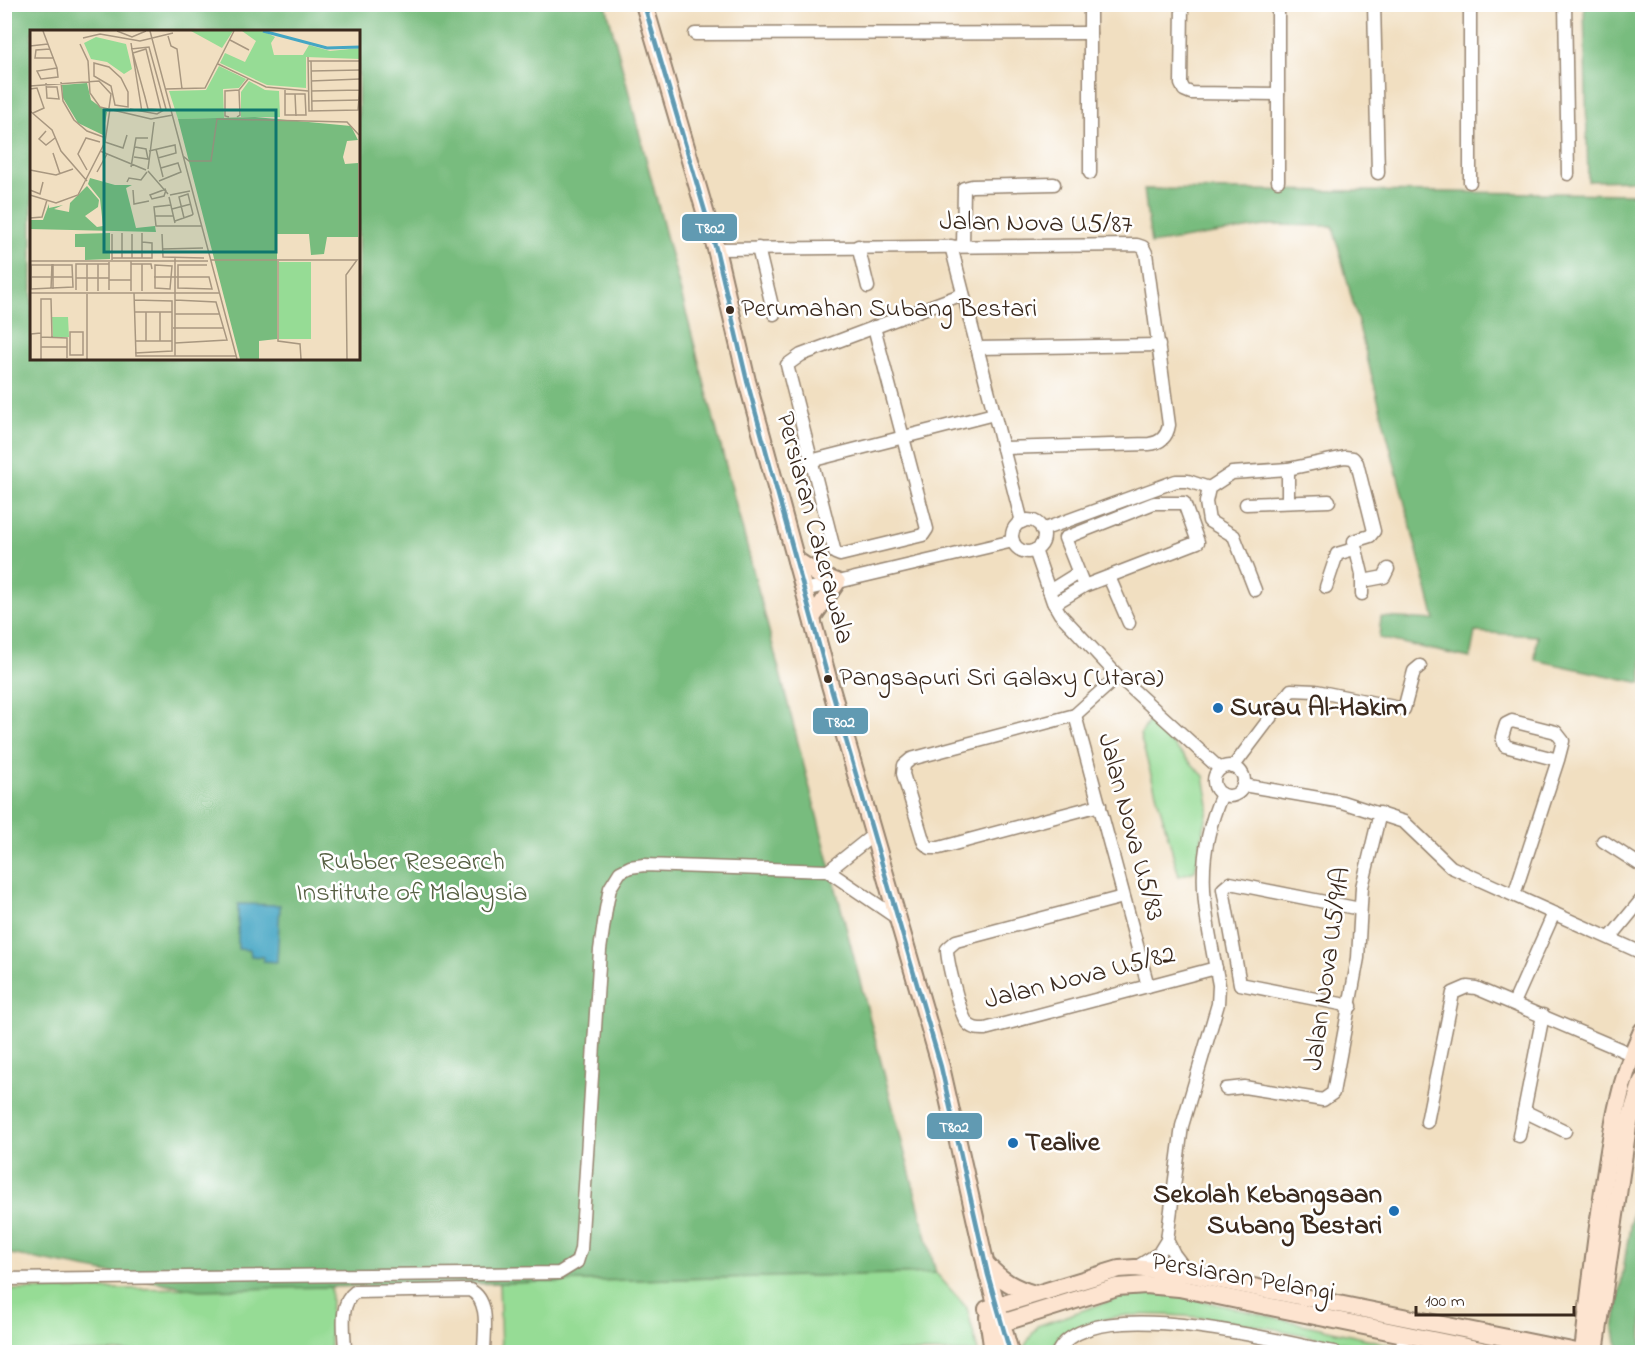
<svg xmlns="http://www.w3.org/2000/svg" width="1647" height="1357" viewBox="0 0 1647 1357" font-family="'Indie Flower',sans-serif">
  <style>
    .green { fill: #96dc95; stroke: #68835a; stroke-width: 1.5 }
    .forest { fill: #78bc7e; stroke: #5a734e; stroke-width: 1.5; fill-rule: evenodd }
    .water { fill: #44a6c4; stroke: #406871; stroke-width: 1.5 }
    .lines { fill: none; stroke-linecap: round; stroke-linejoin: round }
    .street-casing { stroke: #968470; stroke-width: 15 }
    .secondary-casing { stroke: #968470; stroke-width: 20 }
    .street { stroke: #fff; stroke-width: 12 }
    .secondary { stroke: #fde4d0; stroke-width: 16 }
    .bus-1-casing { stroke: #fff; stroke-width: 9 }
    .bus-1 { stroke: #619ab2; stroke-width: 4.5 }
    .bus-dot { fill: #3b2a1e; stroke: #fff; stroke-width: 2 }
    .poi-dot { fill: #1f6fb2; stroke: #fff; stroke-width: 2 }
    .labels { text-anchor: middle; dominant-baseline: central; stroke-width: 5; stroke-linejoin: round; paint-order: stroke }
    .bus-label { font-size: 26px; fill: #3b2a1e; stroke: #fff; text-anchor: start }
    .street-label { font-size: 27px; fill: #3b2a1e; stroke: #fff }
    .poi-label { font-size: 27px; font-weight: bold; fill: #3b2a1e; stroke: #fff; text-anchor: start }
    .park-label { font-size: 27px; fill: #565f42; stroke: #fff }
    .inset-river { fill: none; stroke: #44a6c4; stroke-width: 3 }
    .inset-road { fill: none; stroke: #a89780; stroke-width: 1.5 }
    .view { fill: #0f766e; fill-opacity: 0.15; stroke: #0f766e; stroke-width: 3 }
    .inset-edge { fill: none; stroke: #3b2a1e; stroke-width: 3 }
    .line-badge { stroke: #fff; stroke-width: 2 }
    .badge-label { font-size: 16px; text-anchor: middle; font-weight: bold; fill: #fff }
  </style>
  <rect width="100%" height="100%" fill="#fff"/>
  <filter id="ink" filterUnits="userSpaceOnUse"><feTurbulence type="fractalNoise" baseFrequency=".0167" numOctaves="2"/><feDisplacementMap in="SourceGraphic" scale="12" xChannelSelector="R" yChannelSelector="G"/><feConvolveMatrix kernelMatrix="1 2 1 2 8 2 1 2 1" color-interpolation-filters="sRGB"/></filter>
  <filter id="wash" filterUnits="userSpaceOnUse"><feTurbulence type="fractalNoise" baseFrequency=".008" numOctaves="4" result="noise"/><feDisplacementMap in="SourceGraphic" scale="24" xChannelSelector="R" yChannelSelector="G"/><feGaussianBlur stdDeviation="1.35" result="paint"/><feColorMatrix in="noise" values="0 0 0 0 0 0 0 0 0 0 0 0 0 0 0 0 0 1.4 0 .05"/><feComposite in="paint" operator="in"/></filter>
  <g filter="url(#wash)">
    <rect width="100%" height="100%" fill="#f1dfc1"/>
    <g class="green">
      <polygon points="1149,721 1204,776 1209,805 1195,871 1179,876 1140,735"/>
      <polygon points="936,1273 967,1308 978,1352 501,1352 499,1283"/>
      <polygon points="331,1287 330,1352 5,1352 4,1290"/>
      <path d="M1139,1291L1178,1295L1388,1344L1391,1350L1385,1352C1304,1336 1219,1312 1136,1315C1110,1315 1084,1325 1060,1334L1050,1352H1021L1037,1326Z"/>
    </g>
    <g class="forest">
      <path d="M4,5H606L936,1273L199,1290L5,1253ZM32,32H358V358H32Z"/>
      <polygon points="1584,5 1642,5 1642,180 1588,181"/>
      <polygon points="1144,189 1642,194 1642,683 1535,660 1537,636 1475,632 1470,658 1379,638 1381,617 1435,620 1333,226 1271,225 1151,244"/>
      <polygon points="1642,1149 1642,1352 1624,1352 1616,1342 1614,1329"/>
    </g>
    <polygon class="water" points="238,904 280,905 277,962 263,961 263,957 251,956 250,950 238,949"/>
  </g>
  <g filter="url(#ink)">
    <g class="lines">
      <g class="street-casing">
        <g id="street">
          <polyline points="1182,4 1181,84 1184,90 1191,93 1278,94"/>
          <polyline points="1278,4 1278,181"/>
          <polyline points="1374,4 1378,173"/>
          <polyline points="1565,4 1568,174"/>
          <polyline points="695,34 1090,33"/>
          <polyline points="1090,173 1090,4"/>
          <polyline points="1470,182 1470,4"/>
          <polyline points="858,246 868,287"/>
          <polyline points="951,246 1022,522"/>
          <polyline points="963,246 964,188 972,186 1054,184"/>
          <polyline points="758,248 774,314"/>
          <path d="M716,249L1137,245L1143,247L1146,253L1169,425C1167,437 1160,443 1149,444L1003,448"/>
          <polyline points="874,327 927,529 923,535 840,555 835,553 787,365 801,355 963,294"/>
          <polyline points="977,348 1159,345"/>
          <polyline points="810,461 994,414"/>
          <polyline points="1288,469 1288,502"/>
          <polyline points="1246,504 1329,501"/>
          <circle cx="1028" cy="536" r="16"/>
          <polyline points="1042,530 1176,481 1188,481 1209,488"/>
          <polyline points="1035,550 1053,602 1060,614 1118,676 1220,769"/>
          <polyline points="1109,577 1129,623"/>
          <polyline points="1363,581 1384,577 1388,569"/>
          <polyline points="1326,587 1337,554 1354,549"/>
          <polyline points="804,590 1013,541"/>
          <polyline points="1255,590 1234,536 1209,521 1206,502 1209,488 1232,473 1288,469 1345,457 1353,458 1357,463 1374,531 1370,536 1354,541 1362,574 1362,594"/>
          <polyline points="1049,591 1078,573"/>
          <polyline points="1054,604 1084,586 1198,542 1184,503 1154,503 1065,538 1084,586"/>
          <polyline points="1075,715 1148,986"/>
          <circle cx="1229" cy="781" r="15"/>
          <polyline points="1233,767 1291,690 1316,691 1404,709 1414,671 1420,666"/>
          <polyline points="1243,785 1342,802 1404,822 1451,867 1642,953"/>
          <polyline points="1100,805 939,848 930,848 924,843 903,774 904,765 911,759 1075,715 1118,676"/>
          <polyline points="1603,841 1642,866"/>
          <polyline points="828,871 873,835"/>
          <polyline points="1514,895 1558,760 1563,741 1556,732 1512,721 1506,724 1502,737 1505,746 1558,760"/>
          <path d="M1123,897L956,941L947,949C947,961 960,1014 967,1023C972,1029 978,1029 985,1029L1216,968"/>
          <polyline points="1610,938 1642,899"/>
          <polyline points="1514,1003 1554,913"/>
          <polyline points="1351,1006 1240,984 1223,889 1230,883 1360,909"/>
          <polyline points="1226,1089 1244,1087 1323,1100 1333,1093 1358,958 1362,887 1380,813"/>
          <polyline points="1524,1111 1565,1131"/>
          <polyline points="1427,1122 1453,993 1467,987 1476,988 1631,1054"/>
          <polyline points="1519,1136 1543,1015"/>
          <polyline points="1167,1240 1174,1254 1189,1274"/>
          <path d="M1135,1268L1159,1253L1167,1240L1182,1126L1218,1004L1219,985C1206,914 1191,865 1222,794"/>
          <polyline points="4,1279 559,1273 577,1262 581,1249 600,950 606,909 610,888 620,872 630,867 644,865 828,871 897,918"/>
          <path d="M345,1352C345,1333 338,1304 355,1292L470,1290C491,1301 484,1332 484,1352"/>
          <path d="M1058,1352C1089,1291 1279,1342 1334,1352"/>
          <polyline points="1400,1352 1405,1334"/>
        </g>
      </g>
      <g class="secondary-casing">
        <g id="secondary">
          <polyline points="644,4 716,249 747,381 828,678 941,1067 988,1275 1010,1352"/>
          <polyline points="796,560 819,575 837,582 812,618"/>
          <path d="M987,1265C1002,1281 1014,1288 1035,1294"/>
          <polyline points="987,1309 1119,1269 1135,1268 1189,1274 1577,1352"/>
          <polyline points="988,1317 993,1352"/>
          <polyline points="989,1327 1117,1287 1146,1285 1179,1288 1491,1352"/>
          <polyline points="1596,1345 1628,1126 1642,1081"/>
          <path d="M1583,1352C1589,1296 1596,1239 1604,1183C1612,1130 1619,1080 1642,1031"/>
        </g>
      </g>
      <use href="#street" class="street"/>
      <use href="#secondary" class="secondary"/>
      <g class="bus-1-casing">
        <polyline id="bus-1" points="644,4 716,249 747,381 828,678 941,1067 988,1275 1010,1352"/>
      </g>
      <use href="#bus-1" class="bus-1"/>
    </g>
  </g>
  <g class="bus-dot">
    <circle cx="730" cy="310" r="5"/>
    <circle cx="828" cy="679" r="5"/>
  </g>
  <g class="poi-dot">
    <circle cx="1218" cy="708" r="6"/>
    <circle cx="1013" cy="1143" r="6"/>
    <circle cx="1394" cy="1211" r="6"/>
  </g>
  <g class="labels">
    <g class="bus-label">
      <text x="741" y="310">Perumahan Subang Bestari</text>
      <text x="839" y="679">Pangsapuri Sri Galaxy (Utara)</text>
    </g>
    <g class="street-label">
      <text transform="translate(1036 224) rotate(1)">Jalan Nova U5/87</text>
      <text transform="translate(814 528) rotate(75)">Persiaran Cakerawala</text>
      <text transform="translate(1130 827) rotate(75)">Jalan Nova U5/83</text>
      <text transform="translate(1328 969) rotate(-82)">Jalan Nova U5/91A</text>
      <text transform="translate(1080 978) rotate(-14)">Jalan Nova U5/82</text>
      <text transform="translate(1243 1278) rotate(10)">Persiaran Pelangi</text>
    </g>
    <g class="poi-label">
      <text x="1230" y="708">Surau Al-Hakim</text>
      <text x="1025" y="1143">Tealive</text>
      <text x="1382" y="1195" text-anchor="end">Sekolah Kebangsaan<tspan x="1382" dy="31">Subang Bestari</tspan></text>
    </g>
    <g class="park-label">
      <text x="412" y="862">Rubber Research<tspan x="412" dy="31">Institute of Malaysia</tspan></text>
    </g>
  </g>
  <g transform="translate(30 30)">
    <rect width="330" height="330" fill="#f1dfc1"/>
    <path d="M161,1H203L192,18ZM212,1H233L245,7L241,13L244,25H273L279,15L300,21L330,18V29L276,27V58L237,55L190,33L195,23L215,32L226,11ZM66,7L96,14L102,39L94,44L77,32L61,29L54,13ZM189,36L216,49L209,58L193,59L194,88L148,89L139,61L176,60ZM219,51L235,60L249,61L250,87H211V62ZM249,232H281V309H249ZM22,287H38L39,307H23Z" fill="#96dc95"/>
    <path d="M57,53L61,70L77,82L73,105L48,93L33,68L32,55ZM225,87L321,96L328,110L317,111L313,127L315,134L328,133V207H297L294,224L281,225L279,204H247V309L229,311V329H210L148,89ZM60,148L85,155H102L96,158L106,198L125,196L126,202L0,199V190H13L19,174V178L33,175L24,179L39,182L40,173L57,156L69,170L68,177L55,186L67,197L73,196L70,169L58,154ZM80,203V229L55,230V217H45V204Z" fill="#78bc7e"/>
    <path class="inset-river" d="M233,1L297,18L330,17"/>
    <path class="inset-road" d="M13,1L27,38L28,47L11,49L7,41L27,38M87,1L102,7L116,1M120,1L207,329M138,6L141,16L147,19L152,59M53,8L70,4L110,11L143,3M200,10L219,20M101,13L112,82M50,14L58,31L60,63L70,77L121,89L143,85M0,16L18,14M20,19L6,20L5,28H24M102,20L115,67L118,79L131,80L116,19L103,23M278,27L279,81L328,80L330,57M278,31H330M281,31L282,81M64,33L79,37L91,48L98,62V77L85,75L81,56L64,46ZM188,34L236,57L278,61M281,41L330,40M281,51L330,49M31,52L33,71L44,90L57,101L76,108M16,53L17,68L29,69L27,57H16M0,56L69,51L81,64L79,78M0,59L7,58L14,78L3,83M135,59L175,58L204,1M255,59V85H276L275,64H255M281,61L330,60M265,64L266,86M282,71L330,70M100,79L127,84L136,79L119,17L101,19M0,81L22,100L31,121L57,151M199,87L195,86V61L209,60M207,87L210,85L209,60L218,49M330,100V230M16,101L9,109L16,115L25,108M75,112L93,118L97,105M126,119L133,147M70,121L116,140M119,121L145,115L146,123L128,128M23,123L30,144M153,126L159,131H181L187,89L317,92L329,105M104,127L118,129L116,119L105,117M101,137L106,108H118M118,139L124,92M0,140L26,145L43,139M57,140L48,124L56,108L70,112M118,141L138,164M67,142L77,124M129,151L151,142L148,133L131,138M97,152L99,148L111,150L117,142M136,159L120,165L122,169L134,166L136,160M0,160L10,164L13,152M103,160L104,174L119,171M0,165L26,173L48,165L75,112L80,79M140,165L160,161M139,167L145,193M141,175L124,177L126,196H171M142,179L161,174M125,186H144M0,188L12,187L17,170M145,191L162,185L163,184L158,164L149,167L154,188M112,203V228M82,204V230M102,204V228M132,204L133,227L174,228M132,219L173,218M82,228H122V213L112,212M92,228V203M181,230H327L316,245L317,329M0,231H178M101,231V261M248,231V311L270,314L271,329M79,232V260M23,234V259M57,234V261M101,234H121L122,239M112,234V261M1,235H42L43,257L1,259ZM125,235L142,236L140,259L125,258ZM1,247H43M124,247H179L182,259L148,258V235H177M46,248H79M79,250H101M21,259L22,234M46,260V234H79M68,261V234M0,263H190M104,263L106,326H206M57,264V329M104,270L142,271V321L105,323M104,282H142M116,282V311M130,282V311M145,284H189M143,298H194M40,302H53V325H40ZM11,307L37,308V328M105,311H142M145,313L197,310L186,272L145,270M11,317H37M145,326V227M1,329V304L11,303M11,329V269H21L22,307"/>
    <path class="view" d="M74,80H246V222H74Z"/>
    <rect width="330" height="330" class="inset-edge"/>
  </g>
  <g class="line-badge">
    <rect x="681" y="213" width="57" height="29" rx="6" fill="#619ab2"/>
    <rect x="812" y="707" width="57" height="28" rx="6" fill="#619ab2"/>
    <rect x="926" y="1112" width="57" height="28" rx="6" fill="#619ab2"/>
  </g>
  <g class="badge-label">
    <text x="710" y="233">T802</text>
    <text x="840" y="727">T802</text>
    <text x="954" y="1132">T802</text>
  </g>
  <rect width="1647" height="1357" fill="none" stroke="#fff" stroke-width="24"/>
  <path d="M1416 1306v9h158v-9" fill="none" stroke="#3b2a1e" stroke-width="3"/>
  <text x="1425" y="1306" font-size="18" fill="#3b2a1e" stroke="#ffffff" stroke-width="4.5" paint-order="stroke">100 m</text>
</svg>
